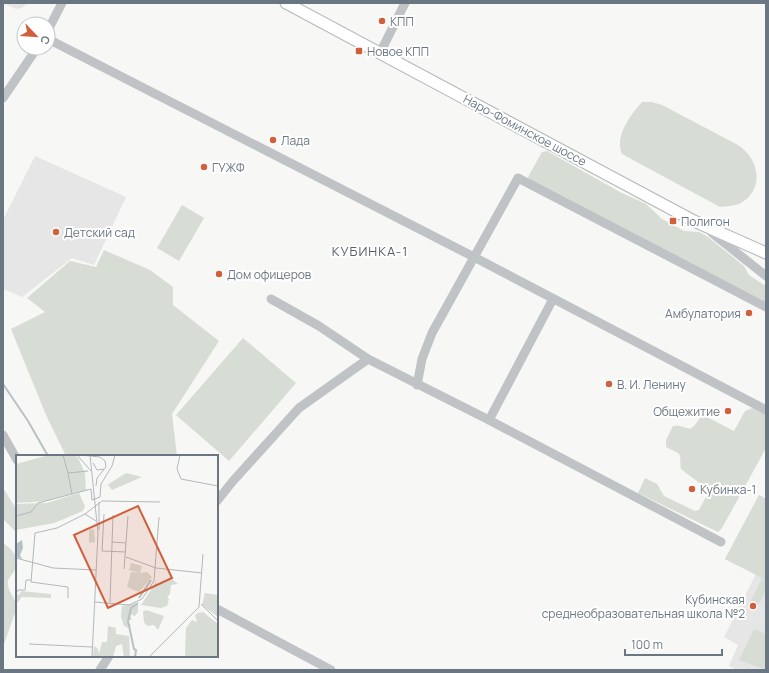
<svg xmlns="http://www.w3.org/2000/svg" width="769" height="673" viewBox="0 0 769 673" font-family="Manrope,sans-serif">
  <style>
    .built { fill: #e5e6e5 }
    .green { fill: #d7dcd5 }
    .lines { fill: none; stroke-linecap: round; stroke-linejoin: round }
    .stream { stroke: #b8c2c6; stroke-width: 2 }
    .major-casing { stroke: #b3b7ba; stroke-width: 13 }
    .minor { stroke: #bfc3c6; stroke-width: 9 }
    .major { stroke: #fff; stroke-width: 11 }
    .poi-dot { fill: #d15f3b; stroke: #fff; stroke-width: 1.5 }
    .labels { text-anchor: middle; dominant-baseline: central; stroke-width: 4; stroke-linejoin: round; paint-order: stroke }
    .poi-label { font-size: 12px; fill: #6a7783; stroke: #fff; text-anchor: start }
    .street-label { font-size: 12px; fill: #6a7783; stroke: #fff }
    .neighbourhood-label { font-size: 13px; letter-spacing: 1px; fill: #576169; stroke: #fff }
    .inset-river { fill: none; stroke: #b8c2c6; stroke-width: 2 }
    .inset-road { fill: none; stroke: #b2b8bd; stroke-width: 1 }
    .view { fill: #d15f3b; fill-opacity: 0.15; stroke: #d15f3b; stroke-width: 2 }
    .inset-edge { fill: none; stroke: #6a7783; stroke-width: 2 }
  </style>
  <rect width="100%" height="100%" fill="#f7f7f5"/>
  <g class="built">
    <polygon points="3,3 29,3 21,8 16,9"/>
    <polygon points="35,156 126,197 94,265 72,258 22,297 3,289 3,220"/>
    <polygon points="759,495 766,499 766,670 737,670 729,666 738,645 724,637 756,574 725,559"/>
  </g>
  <g class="green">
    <path d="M642,102H652L662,105L738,145C760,159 765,191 739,204C733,206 726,206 720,207L622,154C614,137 631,114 642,102Z"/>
    <polygon points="547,151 620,192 646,204 662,219 684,231 699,232 708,237 744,266 749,275 766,286 766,302 530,181 528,177 542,152"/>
    <polygon points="182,205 204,218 179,261 157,248"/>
    <polygon points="104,250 150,270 173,287 173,305 219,341 172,414 177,456 66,456 46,415 11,329 45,312 27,298 70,261 96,267"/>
    <polygon points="243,338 296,383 229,461 176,415"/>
    <path d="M752,408L766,414V448L722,528L718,532L638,493L645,478L657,484L664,496L695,511L699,510L708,493L706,488L681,469C679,451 684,456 666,447V440L673,426C691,424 687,438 701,416H705L734,431L745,411Z"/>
    <polygon points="3,488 17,510 17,533 3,519"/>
    <polygon points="759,495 766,499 766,591 757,607 754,607 749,605 762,578 725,559"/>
    <path d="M3,543C14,551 22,559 13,573C10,577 7,580 8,584C8,592 16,598 17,607L3,647Z"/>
    <polygon points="754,629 766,634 766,670 739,660"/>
  </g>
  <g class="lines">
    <polyline class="stream" points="3,384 28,421 48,456"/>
    <g class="major-casing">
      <polyline id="major" points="286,3 694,221 766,253"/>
    </g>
    <g class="minor">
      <polyline points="48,30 62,3"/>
      <polyline points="48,39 474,257 766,410"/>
      <polyline points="380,53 405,3"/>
      <polyline points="3,98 37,48"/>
      <polyline points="712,233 766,276"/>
      <polyline points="271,299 319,326 368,359 489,420 721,542"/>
      <polyline points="417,385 422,359 432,333 518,178 766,307"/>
      <polyline points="489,420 553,299"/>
      <polyline points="3,435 17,460"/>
      <polyline points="217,501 233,481 299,408 368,359"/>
      <polyline points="217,609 331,670"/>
      <polyline points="100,670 109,656"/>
    </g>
    <use href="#major" class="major"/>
  </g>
  <g class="poi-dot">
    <circle cx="382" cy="21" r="4"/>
    <rect x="355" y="47" width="8" height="8" rx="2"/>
    <circle cx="273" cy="140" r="4"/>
    <circle cx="204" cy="167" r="4"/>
    <rect x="669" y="217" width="8" height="8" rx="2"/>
    <circle cx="56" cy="232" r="4"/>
    <circle cx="219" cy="274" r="4"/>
    <circle cx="749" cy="313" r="4"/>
    <circle cx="609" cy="384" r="4"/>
    <circle cx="728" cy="411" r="4"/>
    <circle cx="692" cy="489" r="4"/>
    <circle cx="753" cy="606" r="4"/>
  </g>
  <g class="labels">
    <g class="poi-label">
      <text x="390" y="21">КПП</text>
      <text x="367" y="51">Новое КПП</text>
      <text x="281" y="140">Лада</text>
      <text x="212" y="167">ГУЖФ</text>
      <text x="681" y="221">Полигон</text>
      <text x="64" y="232">Детский сад</text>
      <text x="227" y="274">Дом офицеров</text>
      <text x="741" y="313" text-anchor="end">Амбулатория</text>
      <text x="617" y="384">В. И. Ленину</text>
      <text x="720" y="411" text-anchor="end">Общежитие</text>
      <text x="700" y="489">Кубинка-1</text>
      <text x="745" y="599" text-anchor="end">Кубинская<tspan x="745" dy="14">среднеобразовательная школа №2</tspan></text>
    </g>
    <g class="street-label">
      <text transform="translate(525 130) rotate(28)">Наро-Фоминское шоссе</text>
    </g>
    <g class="neighbourhood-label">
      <text x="370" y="251">КУБИНКА-1</text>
    </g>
  </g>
  <g transform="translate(16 455)">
    <rect width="202" height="202" fill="#f7f7f5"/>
    <path d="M33,0H58L62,3L69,18L70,35L30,46L0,48V9ZM110,18L126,22L96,35L92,30L88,32ZM63,38L69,51L67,56L38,68L0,75V49L31,48ZM78,74L79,87L73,88V75ZM115,108L126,111L124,118L131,117L136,122L123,137L111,132L115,117L123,118L113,115ZM156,124L162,129L155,130L154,139L151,142L153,144L151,151L145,153L125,150L140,127L142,132L144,127ZM5,136L35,139V143L6,142L0,149V139L3,140ZM189,138L202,140V162L186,150ZM122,148V157L119,161L114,159L116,165H110L115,170L112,173L108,171L105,162L106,151ZM130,155L148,161L142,175L138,170L131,171L128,167L127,157ZM187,157L202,169V202H169L170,173L176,165L181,167L179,160L182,158ZM92,171L100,173V179L113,181L114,202H108L106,189L100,191L97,202H77L78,191L82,194L83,199L86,187H91Z" fill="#d7dcd5"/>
    <path d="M6,85L7,93L4,100L6,104L0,102V89Z" fill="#b8c2c6"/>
    <path class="inset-river" d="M123,143L135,125M119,202L120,195L118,194L112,166L115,153L122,148"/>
    <path class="inset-road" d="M47,0L52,18M61,0L75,16M65,0L84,2L89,6L90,12L81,23L80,31M74,0L82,78L76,202M164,0L161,14L165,24L202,31M77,8L81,15L88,14M56,39L52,18L72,16M69,59L80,66M88,59L86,96L110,97M0,61L15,57L22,48L75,34L76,45L84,42L85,29L96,11L99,0M83,75V47M96,87L110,88M110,102L140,113L186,118M0,103L37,113L80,115M108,114L112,61M0,139L2,135H9L10,125H15M52,143V132L15,127L19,78L41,73L69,59L86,46L144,47M79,147L113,150L126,144L138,126L143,62M94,147L97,60M185,149L202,166M13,189L76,192M133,202L183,152L187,99"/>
    <path class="view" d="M122,51L156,123L92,153L58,80Z"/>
    <rect width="202" height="202" class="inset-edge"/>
  </g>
  <rect width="769" height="673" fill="none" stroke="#6a7783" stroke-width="8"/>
  <g transform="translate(36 36) rotate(115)"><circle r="19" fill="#ffffff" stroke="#c3c9cd"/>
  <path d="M0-3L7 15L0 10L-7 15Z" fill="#d15f3b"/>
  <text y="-6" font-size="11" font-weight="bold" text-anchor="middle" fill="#6a7783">С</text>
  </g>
  <path d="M625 649v6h97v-6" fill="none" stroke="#6a7783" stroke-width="2"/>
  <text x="631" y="649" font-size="12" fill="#6a7783" stroke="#ffffff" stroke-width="3" paint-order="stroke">100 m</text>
</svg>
